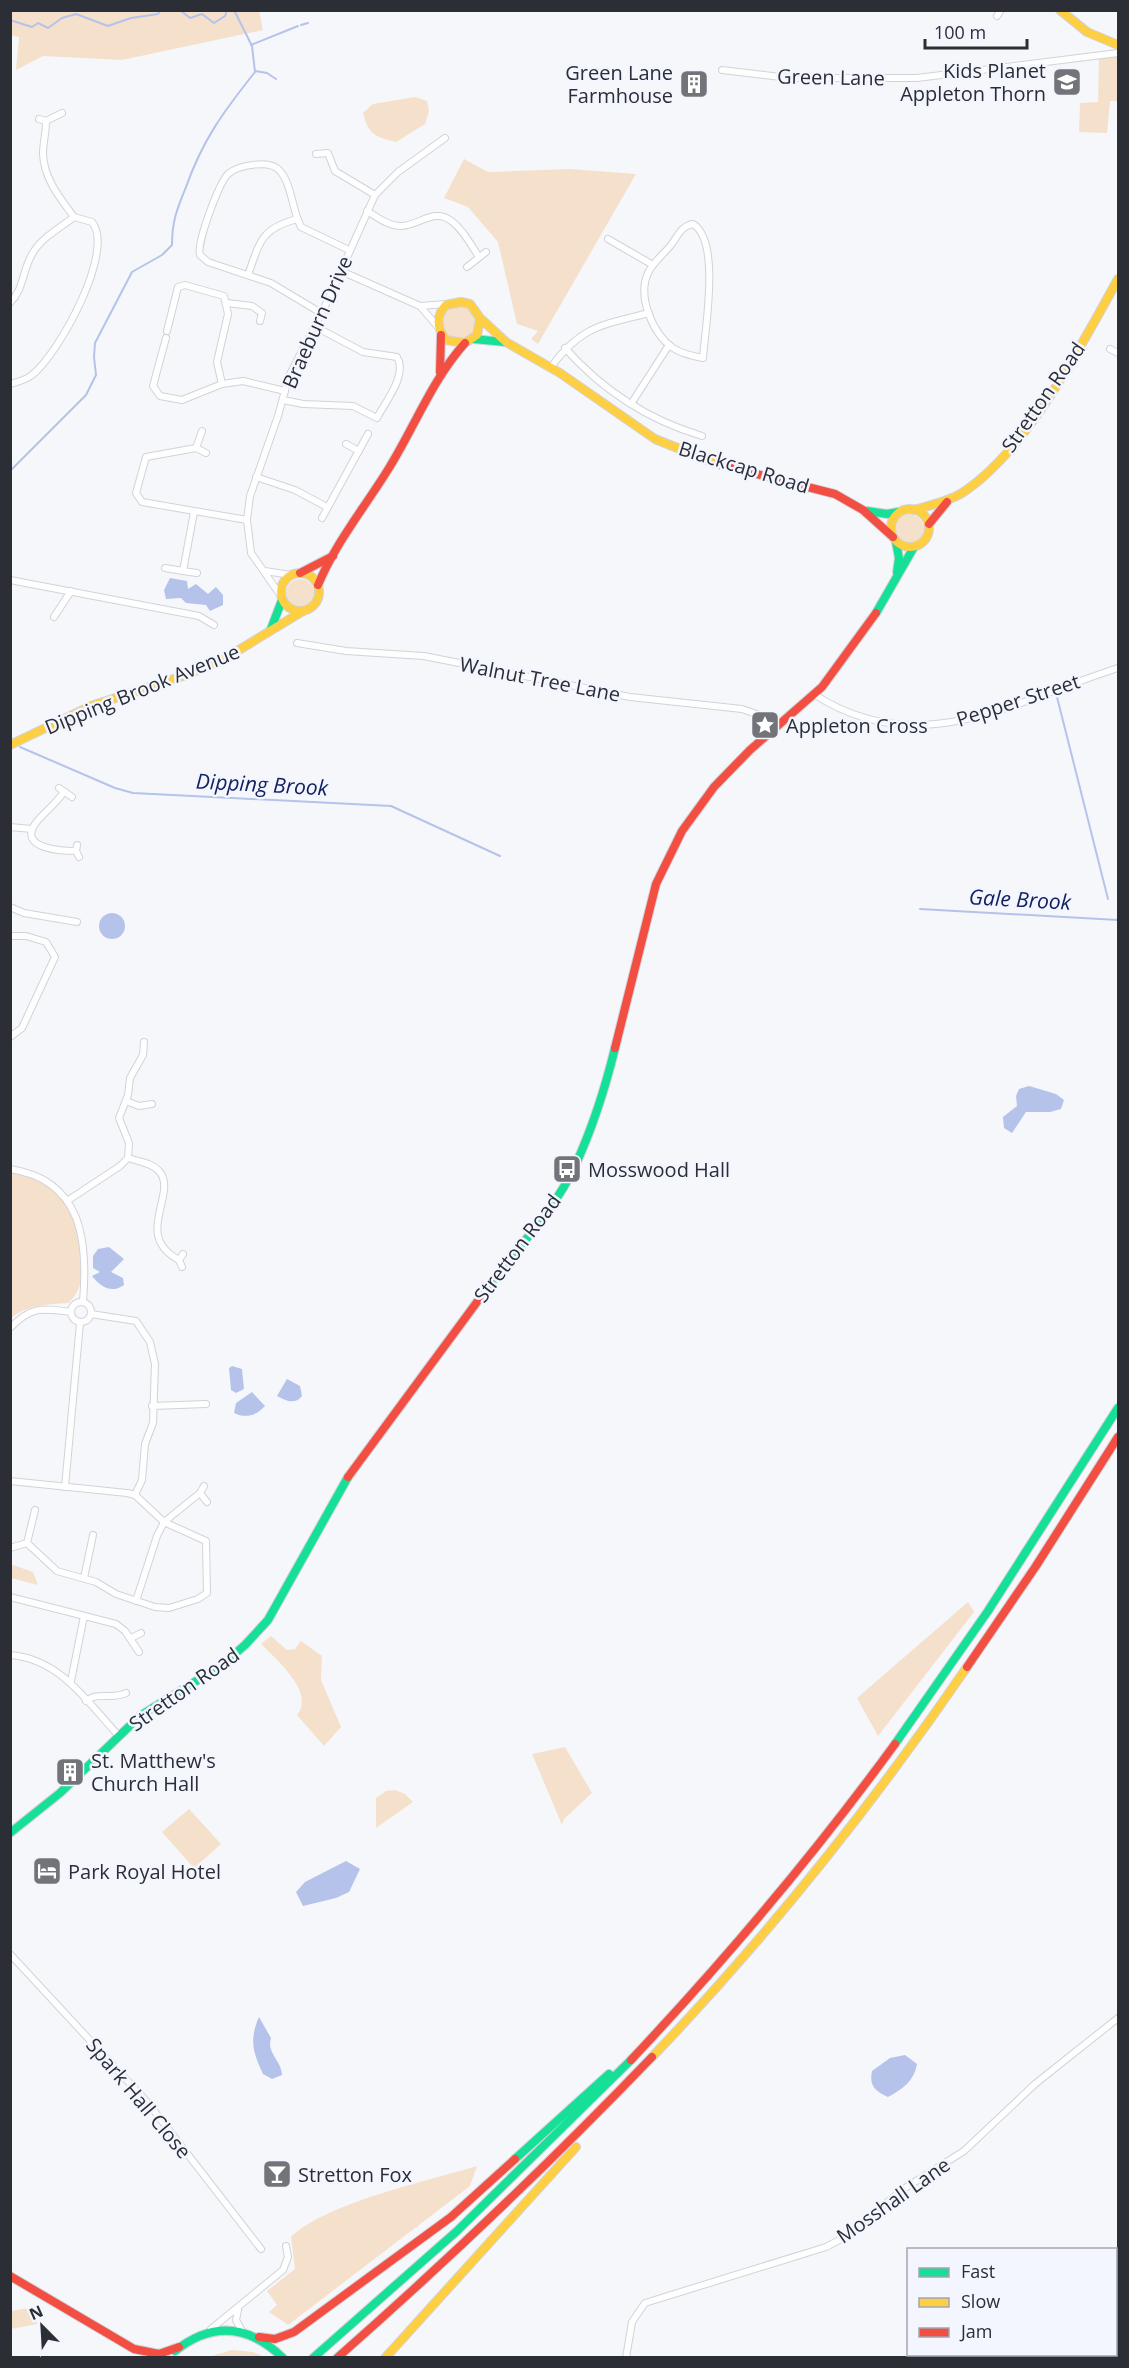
<svg xmlns="http://www.w3.org/2000/svg" width="1129" height="2368" viewBox="0 0 1129 2368" font-family="'Open Sans',sans-serif">
  <style>
    .green { fill: #f5e1cb }
    .water { fill: #b5c3eb }
    .lines { fill: none; stroke-linecap: round; stroke-linejoin: round }
    .stream { stroke: #b5c3eb; stroke-width: 2 }
    .street-casing { stroke: #d2d3da; stroke-width: 8 }
    .fast-casing { stroke: #d2d3da; stroke-width: 10 }
    .slow-casing { stroke: #d2d3da; stroke-width: 10 }
    .jam-casing { stroke: #d2d3da; stroke-width: 10 }
    .street { stroke: #fefefe; stroke-width: 6 }
    .fast { stroke: #16e098; stroke-width: 8 }
    .slow { stroke: #ffcf43; stroke-width: 8 }
    .jam { stroke: #f24e42; stroke-width: 8 }
    .labels { text-anchor: middle; dominant-baseline: central; stroke-width: 5; stroke-linejoin: round; paint-order: stroke }
    .poi-label { font-size: 20px; fill: #2b2e35; stroke: #f3f6fe; text-anchor: start }
    .street-label { font-size: 20px; fill: #2b2e35; stroke: #f3f6fe }
    .water-label { font-size: 21px; font-style: italic; fill: #132160; stroke: #f3f6fe }
  </style>
  <rect width="100%" height="100%" fill="#f6f7fb"/>
  <g class="green">
    <polygon points="10,11 259,11 263,30 122,60 43,56 16,70 19,37 11,35"/>
    <polygon points="1118,56 1118,101 1110,101 1107,133 1079,132 1080,103 1098,102 1099,57"/>
    <path d="M415,97L427,101L429,111L425,124L396,142C375,137 368,134 363,113L373,104Z"/>
    <polygon points="464,159 488,172 570,169 636,174 538,344 531,339 538,331 517,324 498,242 468,207 444,198"/>
    <circle cx="459" cy="322" r="17"/>
    <circle cx="909" cy="529" r="15"/>
    <circle cx="300" cy="593" r="14"/>
    <path d="M11,1169L24,1171L66,1196C86,1218 93,1284 68,1303C48,1304 27,1305 11,1318Z"/>
    <polygon points="13,1565 33,1572 38,1585 11,1578 11,1566"/>
    <polygon points="968,1602 974,1612 878,1736 857,1698"/>
    <path d="M271,1636L287,1650L295,1649L301,1641L322,1656L321,1680L341,1727L324,1746L297,1715C316,1693 276,1659 261,1644Z"/>
    <polygon points="565,1747 592,1793 564,1819 562,1825 532,1754"/>
    <polygon points="395,1790 405,1794 413,1802 376,1828 376,1798 386,1791"/>
    <polygon points="189,1809 221,1844 194,1868 162,1832"/>
    <path d="M477,2166L470,2186L288,2325L269,2312L277,2305L267,2291L295,2269L291,2237C326,2203 427,2181 477,2166Z"/>
    <polygon points="34,2307 37,2324 11,2329 11,2311"/>
    <polygon points="232,2350 253,2352 265,2357 208,2357"/>
  </g>
  <g class="water">
    <polygon points="170,578 187,581 188,589 196,584 208,594 216,587 223,595 223,605 210,611 206,605 186,603 181,598 166,599 164,590"/>
    <circle cx="112" cy="926" r="13"/>
    <polygon points="1029,1086 1056,1094 1064,1100 1061,1109 1050,1112 1026,1112 1012,1133 1004,1128 1003,1117 1017,1106 1016,1096 1019,1089"/>
    <path d="M109,1247L124,1259L111,1272L123,1278L124,1285C111,1294 101,1287 92,1276L100,1272L93,1268V1256L98,1249Z"/>
    <polygon points="232,1366 242,1369 244,1389 236,1393 231,1390 229,1368"/>
    <path d="M287,1379L300,1386L302,1396C295,1405 286,1401 277,1396Z"/>
    <path d="M252,1392L265,1406C257,1415 246,1419 234,1413L236,1403Z"/>
    <polygon points="346,1861 360,1869 349,1892 336,1898 303,1906 296,1892 305,1882"/>
    <path d="M259,2017L271,2038C266,2053 282,2061 282,2075L272,2079L263,2074C253,2053 249,2039 259,2017Z"/>
    <path d="M905,2055L917,2064C914,2081 903,2089 888,2097C875,2091 869,2086 872,2071L890,2058Z"/>
  </g>
  <g class="lines">
    <g class="stream">
      <polyline points="180,10 190,18 202,14 214,23 225,16 227,10"/>
      <polyline points="10,20 32,27 38,23 48,28 62,18 76,14 108,26 131,18 158,14 161,10"/>
      <polyline points="301,25 308,23"/>
      <polyline points="251,45 298,26"/>
      <polyline points="255,71 267,73 276,79"/>
      <path d="M10,471L86,395L96,375L94,357L95,343L132,272L162,255L172,245C172,221 177,209 186,187C203,139 224,111 255,72L252,46L234,10"/>
      <polyline points="1057,697 1108,899"/>
      <polyline points="20,747 115,788 133,793 391,806 500,856"/>
      <polyline points="920,909 1118,920"/>
    </g>
    <g class="street-casing">
      <g id="street">
        <polyline points="997,16 1001,10"/>
        <polyline points="722,70 789,78 917,78 1118,53"/>
        <polyline points="39,119 46,121 62,113"/>
        <path d="M46,121C46,133 43,143 43,154C44,179 60,198 74,217"/>
        <polyline points="316,154 328,153 335,171 375,195"/>
        <path d="M367,211C377,217 388,226 401,226C418,226 434,208 450,220C462,228 471,245 479,257"/>
        <path d="M693,224C721,241 705,328 703,358C692,356 682,354 673,348C653,334 637,297 648,273C653,262 663,255 671,245C678,236 681,226 693,224Z"/>
        <polyline points="608,239 653,265"/>
        <polyline points="467,267 486,252"/>
        <polyline points="341,271 420,306 438,327"/>
        <path d="M248,275C260,242 260,229 297,219"/>
        <path d="M10,303C25,288 22,268 34,251C43,237 61,227 74,217L92,222C116,251 58,355 32,375C26,380 18,382 10,384"/>
        <polyline points="227,303 252,306 262,313 260,321"/>
        <polyline points="420,306 447,304"/>
        <path d="M321,313L271,283L208,262L200,255C196,244 219,183 228,174C238,165 271,159 280,171C292,185 292,210 301,227L349,250"/>
        <polyline points="167,331 178,287 185,285 224,296 228,314 217,362 222,384"/>
        <polyline points="166,338 153,386 160,396 182,400 222,384 243,381 285,391"/>
        <path d="M565,348C602,390 649,420 702,436"/>
        <polyline points="1110,349 1118,353"/>
        <path d="M551,367C581,326 602,325 649,313"/>
        <path d="M283,400L303,404L353,406L377,418C385,402 408,375 397,357L363,352L314,326"/>
        <polyline points="631,404 669,345"/>
        <polyline points="202,431 196,448 146,457 136,493 142,502 247,520"/>
        <polyline points="346,444 359,451"/>
        <polyline points="196,448 206,453"/>
        <polyline points="256,477 295,490 327,507"/>
        <polyline points="194,512 183,571 197,573"/>
        <polyline points="322,518 368,434"/>
        <polyline points="165,568 183,571"/>
        <polyline points="265,571 291,575"/>
        <polyline points="10,580 199,616 214,625"/>
        <polyline points="281,596 251,553 247,520 250,496 278,416 289,376 328,300 375,195 398,172 445,138"/>
        <polyline points="54,617 71,591"/>
        <polyline points="297,643 346,651 424,656 630,697 742,709 771,719 778,726"/>
        <path d="M815,695C920,762 1014,701 1118,668"/>
        <polyline points="59,788 72,797"/>
        <path d="M63,793C55,805 43,813 35,824C18,849 63,851 76,851"/>
        <polyline points="10,827 32,829"/>
        <polyline points="77,845 76,851 79,857"/>
        <polyline points="10,907 24,913 77,922"/>
        <polyline points="10,936 26,936 46,942 55,957 22,1028 10,1037"/>
        <polyline points="126,1101 139,1106 152,1104"/>
        <polyline points="128,1158 129,1143 119,1118 128,1095 130,1078 143,1055 144,1042"/>
        <path d="M10,1169C83,1180 88,1242 83,1302"/>
        <path d="M67,1201L120,1166L128,1158C138,1161 152,1163 159,1171C179,1193 132,1235 179,1260"/>
        <polyline points="182,1267 179,1260 183,1254"/>
        <circle cx="81" cy="1312" r="10"/>
        <polyline points="91,1314 136,1321 150,1342 155,1364 153,1423 145,1444 142,1480 135,1495"/>
        <path d="M10,1328C32,1306 41,1308 71,1312"/>
        <polyline points="152,1406 206,1404"/>
        <polyline points="10,1481 127,1493 135,1495 164,1522 206,1541 207,1593 198,1599 169,1608 155,1607 116,1594 96,1582 57,1571 27,1543 35,1510"/>
        <polyline points="65,1487 80,1323"/>
        <polyline points="200,1493 207,1502"/>
        <polyline points="10,1548 27,1543"/>
        <polyline points="84,1578 93,1535"/>
        <polyline points="10,1597 116,1624 125,1631 139,1652"/>
        <polyline points="136,1601 157,1536 164,1522 200,1493 204,1486"/>
        <polyline points="131,1638 141,1633"/>
        <path d="M10,1655C61,1659 87,1702 119,1736"/>
        <polyline points="71,1681 84,1616"/>
        <path d="M86,1701C98,1691 112,1700 126,1693"/>
        <polyline points="10,1954 148,2103 261,2249"/>
        <polyline points="238,2310 236,2320 242,2331"/>
        <polyline points="211,2329 283,2270 288,2257 286,2246"/>
        <polyline points="626,2358 632,2322 645,2303 826,2247 845,2237 902,2190 964,2151 1035,2084 1118,2018"/>
      </g>
    </g>
    <g class="fast-casing">
      <g id="fast">
        <polyline points="473,339 505,342"/>
        <polyline points="867,511 887,514 898,512"/>
        <polyline points="896,542 899,558 897,572"/>
        <polyline points="876,613 914,547"/>
        <polyline points="271,629 282,600"/>
        <path d="M491,1283C519,1246 555,1209 575,1166C592,1129 605,1089 615,1048"/>
        <polyline points="895,1744 988,1611 1118,1408"/>
        <polyline points="10,1833 60,1793 140,1716 222,1665 245,1645 268,1620 348,1477"/>
        <polyline points="515,2159 609,2074"/>
        <path d="M175,2351C213,2321 249,2325 283,2358"/>
        <polyline points="313,2358 457,2231 631,2060"/>
      </g>
    </g>
    <g class="slow-casing">
      <g id="slow">
        <polyline points="1060,10 1087,32 1118,45"/>
        <path d="M480,318L477,335L465,343L446,340C437,328 435,317 446,305L461,302L470,304L480,318L506,342L560,373L655,439L717,464"/>
        <circle cx="910" cy="528" r="19"/>
        <path d="M914,510C930,505 948,502 962,493C1026,452 1081,346 1118,279"/>
        <circle cx="300" cy="592" r="19"/>
        <polyline points="10,745 91,706 186,675 224,659 303,611"/>
        <path d="M652,2057C767,1937 873,1804 967,1667"/>
        <polyline points="385,2358 576,2147"/>
      </g>
    </g>
    <g class="jam-casing">
      <g id="jam">
        <polyline points="440,372 441,335"/>
        <polyline points="717,464 835,494 863,510 893,537"/>
        <polyline points="929,524 947,502"/>
        <polyline points="300,573 333,556"/>
        <path d="M318,585C336,542 365,507 389,468C415,426 432,380 465,343"/>
        <polyline points="615,1048 656,884 682,831 714,787 750,750 822,687 876,613"/>
        <polyline points="348,1477 491,1283"/>
        <polyline points="967,1667 1036,1566 1118,1437"/>
        <path d="M631,2060C725,1960 814,1855 895,1744"/>
        <polyline points="10,2276 134,2349 159,2354 179,2347"/>
        <polyline points="259,2337 275,2339 294,2332 451,2217 515,2159"/>
        <path d="M337,2358C446,2262 551,2162 652,2057"/>
      </g>
    </g>
    <use href="#street" class="street"/>
    <use href="#fast" class="fast"/>
    <use href="#slow" class="slow"/>
    <use href="#jam" class="jam"/>
  </g>
  <defs>
    <g id="school-square" transform="scale(1.5)"><rect x="-9" y="-9" width="18" height="18" rx="4" fill="#72747a" stroke="#f3f6fe"/><path d="M0-5L7-2L0 1L-7-2ZM-4 1L0 2.5L4 1V4Q0 6-4 4Z" fill="#fff"/></g>
    <g id="building-square" transform="scale(1.5)"><rect x="-9" y="-9" width="18" height="18" rx="4" fill="#72747a" stroke="#f3f6fe"/><path d="M-4-6H4V6H1V3H-1V6H-4ZM-2.5-4.3h1.7v1.8h-1.7ZM.8-4.3h1.7v1.8H.8ZM-2.5-1h1.7V.8h-1.7ZM.8-1h1.7V.8H.8Z" fill="#fff"/></g>
    <g id="sight-square" transform="scale(1.5)"><rect x="-9" y="-9" width="18" height="18" rx="4" fill="#72747a" stroke="#f3f6fe"/><path d="M0-6L1.8-2.2L6-1.7L2.9 1.2L3.7 5.4L0 3.3L-3.7 5.4L-2.9 1.2L-6-1.7L-1.8-2.2Z" fill="#fff"/></g>
    <g id="bus-square" transform="scale(1.5)"><rect x="-9" y="-9" width="18" height="18" rx="4" fill="#72747a" stroke="#f3f6fe"/><path d="M-5-6H5V4H4V6H2V4H-2V6H-4V4H-5ZM-3.5-4V0h7V-4ZM-3.5 1.2v1.5H-2V1.2ZM2 1.2v1.5H3.5V1.2Z" fill="#fff"/></g>
    <g id="hotel-square" transform="scale(1.5)"><rect x="-9" y="-9" width="18" height="18" rx="4" fill="#72747a" stroke="#f3f6fe"/><path d="M-6-4.5h1.5V1H6V5H4.5V3h-9V5H-6ZM-4 0a1.8 1.8 0 1 1 3.6 0ZM.5 0V-2.5h3Q6-2.5 6 0Z" fill="#fff"/></g>
    <g id="bar-square" transform="scale(1.5)"><rect x="-9" y="-9" width="18" height="18" rx="4" fill="#72747a" stroke="#f3f6fe"/><path d="M-6-5H6L.8 .8V4.5H3.5V6h-7V4.5H-.8V.8Z" fill="#fff"/></g>
  </defs>
  <g fill-rule="evenodd">
    <use href="#school-square" x="1067" y="82"/>
    <use href="#building-square" x="694" y="84"/>
    <use href="#sight-square" x="765" y="725"/>
    <use href="#bus-square" x="567" y="1169"/>
    <use href="#building-square" x="70" y="1772"/>
    <use href="#hotel-square" x="47" y="1871"/>
    <use href="#bar-square" x="277" y="2174"/>
  </g>
  <g class="labels">
    <g class="poi-label">
      <text x="1046" y="70" text-anchor="end">Kids Planet<tspan x="1046" dy="23">Appleton Thorn</tspan></text>
      <text x="673" y="72" text-anchor="end">Green Lane<tspan x="673" dy="23">Farmhouse</tspan></text>
      <text x="786" y="725">Appleton Cross</text>
      <text x="588" y="1169">Mosswood Hall</text>
      <text x="91" y="1760">St. Matthew's<tspan x="91" dy="23">Church Hall</tspan></text>
      <text x="68" y="1871">Park Royal Hotel</text>
      <text x="298" y="2174">Stretton Fox</text>
    </g>
    <g class="street-label">
      <text transform="translate(831 77) rotate(1)">Green Lane</text>
      <text transform="translate(317 322) rotate(-66)">Braeburn Drive</text>
      <text transform="translate(1043 397) rotate(-55)">Stretton Road</text>
      <text transform="translate(744 467) rotate(17)">Blackcap Road</text>
      <text transform="translate(540 679) rotate(11)">Walnut Tree Lane</text>
      <text transform="translate(142 689) rotate(-22)">Dipping Brook Avenue</text>
      <text transform="translate(1018 700) rotate(-18)">Pepper Street</text>
      <text transform="translate(517 1248) rotate(-53)">Stretton Road</text>
      <text transform="translate(184 1689) rotate(-35)">Stretton Road</text>
      <text transform="translate(139 2098) rotate(50)">Spark Hall Close</text>
      <text transform="translate(893 2200) rotate(-35)">Mosshall Lane</text>
    </g>
    <g class="water-label">
      <text transform="translate(262 784) rotate(3)">Dipping Brook</text>
      <text transform="translate(1020 899) rotate(3)">Gale Brook</text>
    </g>
  </g>
  <rect width="1129" height="2368" fill="none" stroke="#2b2e35" stroke-width="24"/>
  <rect x="907" y="2248" width="210" height="108" fill="#f3f6fe" stroke="#a3a6ae" stroke-width="1.5"/>
  <rect x="919" y="2268" width="30" height="9" fill="#16e098" stroke="#a3a6ae" stroke-width="1.5"/>
  <text x="961" y="2278" font-size="18" fill="#2b2e35">Fast</text>
  <rect x="919" y="2298" width="30" height="9" fill="#ffcf43" stroke="#a3a6ae" stroke-width="1.5"/>
  <text x="961" y="2308" font-size="18" fill="#2b2e35">Slow</text>
  <rect x="919" y="2328" width="30" height="9" fill="#f24e42" stroke="#a3a6ae" stroke-width="1.5"/>
  <text x="961" y="2338" font-size="18" fill="#2b2e35">Jam</text>
  <g transform="translate(42 2326) rotate(336)" stroke="#f3f6fe" stroke-width="4.5" paint-order="stroke">
  <path d="M0-4.5L10 22L0 15L-10 22Z" fill="#2b2e35"/>
  <text y="-9" font-size="16" font-weight="bold" text-anchor="middle" fill="#2b2e35">N</text>
  </g>
  <path d="M925 39v9h102v-9" fill="none" stroke="#2b2e35" stroke-width="3"/>
  <text x="934" y="39" font-size="18" fill="#2b2e35" stroke="#f3f6fe" stroke-width="4.5" paint-order="stroke">100 m</text>
</svg>
